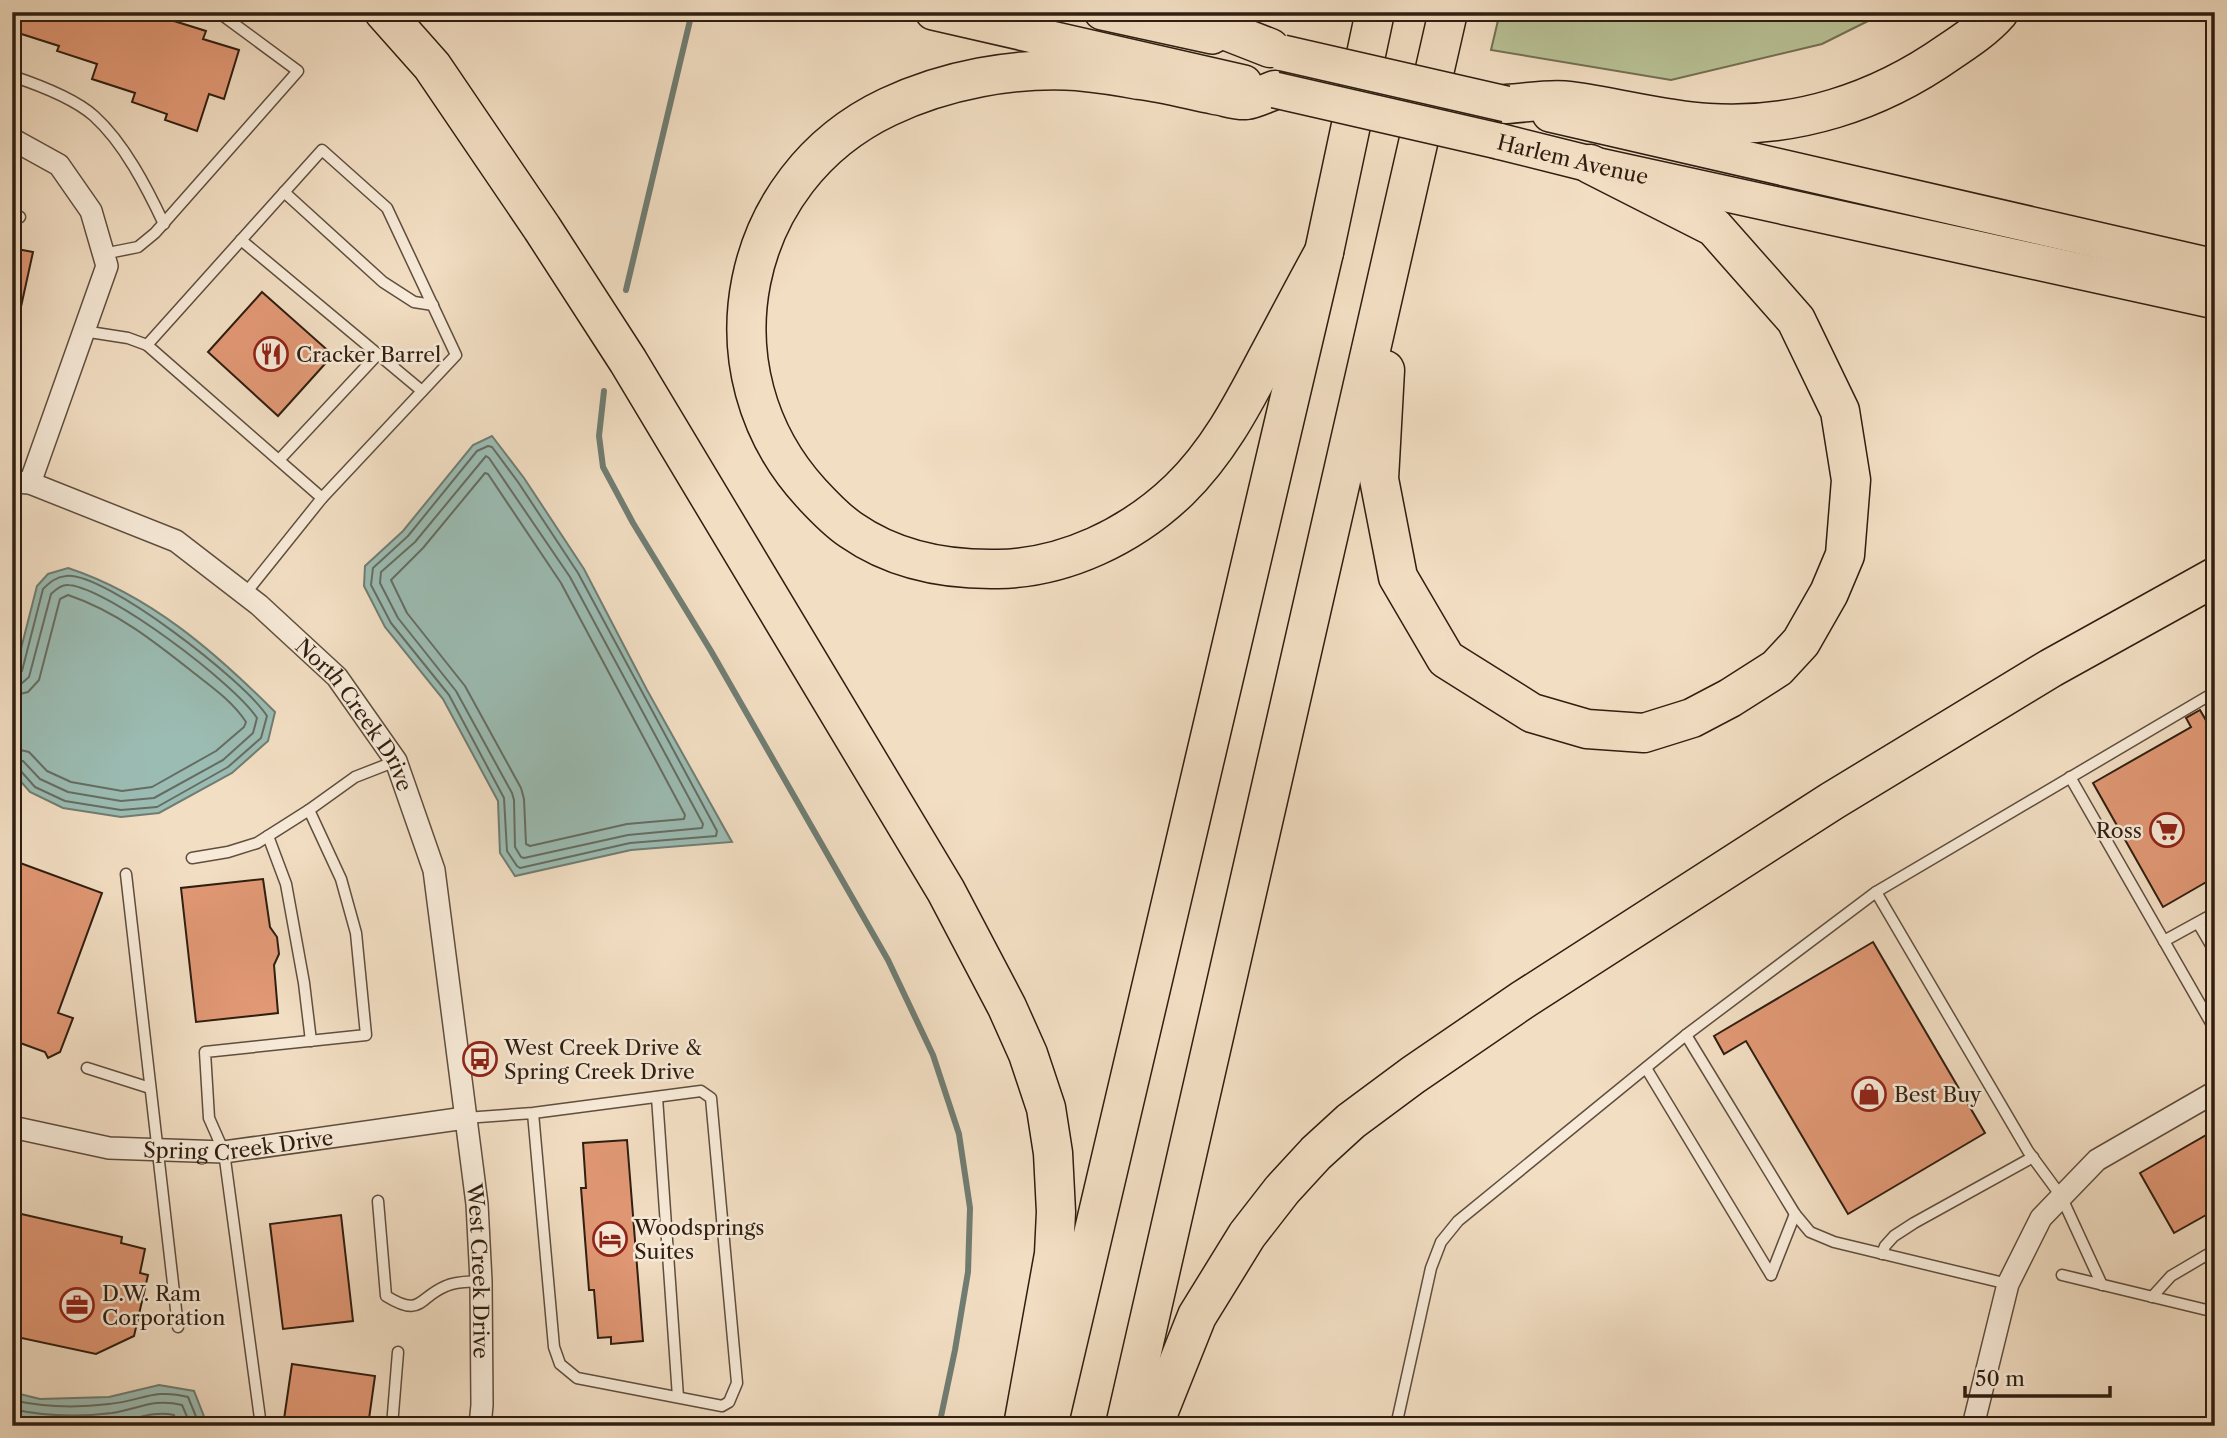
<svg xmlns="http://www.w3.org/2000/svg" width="2227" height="1438" viewBox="0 0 2227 1438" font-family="'Libre Caslon Text',serif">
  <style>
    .green { fill: #b8c296; stroke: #747054; stroke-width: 2 }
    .water { fill: #9bbcb3; stroke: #707d72; stroke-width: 2 }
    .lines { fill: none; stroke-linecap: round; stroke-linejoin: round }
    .shore { stroke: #656d62; stroke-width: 2 }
    .stream { stroke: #707d72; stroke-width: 6 }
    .building { fill: #e19875; stroke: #2f1e11; stroke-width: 2 }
    .lane-casing { stroke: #604e3e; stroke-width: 13 }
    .street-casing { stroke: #604e3e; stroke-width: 24 }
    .primary-casing { stroke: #2f1e11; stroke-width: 38 }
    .highway-casing { stroke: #2f1e11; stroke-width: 41 }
    .lane { stroke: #f7ead8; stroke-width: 10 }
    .street { stroke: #f7ead8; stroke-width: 21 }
    .primary { stroke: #f2dec3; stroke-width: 35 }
    .highway { stroke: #f2dec3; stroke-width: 38 }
    .primary-bridge-casing { stroke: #2f1e11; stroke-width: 38; stroke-linecap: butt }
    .primary-bridge { stroke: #f2dec3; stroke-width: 35 }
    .labels { text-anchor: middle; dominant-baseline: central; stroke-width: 5; stroke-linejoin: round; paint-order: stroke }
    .street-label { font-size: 21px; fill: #2f1e11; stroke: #f7ead8 }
    .poi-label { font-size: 21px; fill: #2f1e11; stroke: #f7ead8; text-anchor: start }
  </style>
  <rect width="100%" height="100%" fill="#f2dec3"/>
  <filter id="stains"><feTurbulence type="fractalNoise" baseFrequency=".00286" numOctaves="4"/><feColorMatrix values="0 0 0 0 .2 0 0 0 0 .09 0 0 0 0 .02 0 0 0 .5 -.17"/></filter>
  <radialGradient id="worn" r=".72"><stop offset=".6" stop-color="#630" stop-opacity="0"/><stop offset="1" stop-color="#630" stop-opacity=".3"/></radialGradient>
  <polygon class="green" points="1500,12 1886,12 1822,44 1671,80 1491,50"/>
  <g class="water">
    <polygon points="492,436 524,478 584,569 647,690 732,842 631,850 515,876 500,853 498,801 443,699 385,627 364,586 365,566 403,531 473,445"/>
    <path d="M68,568C150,595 215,652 275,712L268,741L232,773L159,813L121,817L63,808L30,792L15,775L12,764V684L37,586L48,574Z"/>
    <polygon points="159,1385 194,1391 205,1419 203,1426 12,1426 12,1392 40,1399 109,1397"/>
  </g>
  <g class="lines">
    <g class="shore">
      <polygon points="488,446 492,447 518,482 578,573 717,831 716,836 630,843 520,868 517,866 507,851 504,798 449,695 391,623 371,585 373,568 408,536 477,451"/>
      <polygon points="486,456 489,458 570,577 703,824 702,828 628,835 524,858 521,857 515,847 514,800 512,793 456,691 398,618 380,583 381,572 415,542"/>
      <polygon points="485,473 488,474 561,583 685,815 684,819 627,824 530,846 526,844 524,799 521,788 465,686 407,613 391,580 423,548"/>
      <path d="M12,676L18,675L22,671L43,589C50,582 56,577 66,576C104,571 246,682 267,716L261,738L228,767L157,807L121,810L65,801L35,787L19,769L12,767"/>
      <path d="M12,685L21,684L29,677L51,594C56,589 62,584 69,585C110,589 235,684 257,718L253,733L223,760L154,798L121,801L68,792L40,779L23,761L12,759"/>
      <path d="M12,696L28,692L39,680L60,599L68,595C116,611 155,642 194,673C212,687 233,702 246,722L244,727L216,751L152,787L122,791L71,782L47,771L29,752L12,748"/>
      <path d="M12,1400C43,1407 77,1408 109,1404C142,1401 153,1388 188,1397L197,1419V1426"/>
      <path d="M12,1409C43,1416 80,1417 112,1413C139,1409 153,1398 182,1405L188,1419V1426"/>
      <path d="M12,1419C44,1427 78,1426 110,1423C132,1421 152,1410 174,1415L177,1426"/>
    </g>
    <g class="stream">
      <polyline points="626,290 692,12"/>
      <polyline points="604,391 599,436 603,467 633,523 711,651 888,960 933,1055 959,1134 970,1208 968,1272 955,1350 939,1426"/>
    </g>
  </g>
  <g class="building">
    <polygon points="12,12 159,12 158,16 206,31 203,39 239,50 224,99 209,94 197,131 165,120 167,114 132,102 135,93 92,79 97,64 57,51 59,46 12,31"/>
    <polygon points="12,248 33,252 19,316 12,315"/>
    <polygon points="262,292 333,355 278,416 208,352"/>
    <polygon points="2200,710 2215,736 2215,877 2163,907 2093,783 2191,727 2186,718"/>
    <polygon points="12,860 102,893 58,1013 73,1018 60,1052 48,1058 45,1052 12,1040"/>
    <polygon points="263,879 270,927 277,937 279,954 274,965 278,1013 196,1022 181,888"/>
    <polygon points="1873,942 1985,1133 1848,1214 1746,1041 1724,1054 1714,1036"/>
    <polygon points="2215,1130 2215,1210 2174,1233 2140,1173"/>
    <polygon points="627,1140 643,1341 611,1344 611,1337 598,1338 594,1290 589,1290 581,1188 586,1188 583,1143"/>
    <polygon points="17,1213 122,1237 121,1243 145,1249 140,1273 148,1275 134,1336 96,1354 12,1336 12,1219 15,1220"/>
    <polygon points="341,1215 353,1321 283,1329 270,1224"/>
    <polygon points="292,1364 375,1376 368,1426 283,1426"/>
  </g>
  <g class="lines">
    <g class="lane-casing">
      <g id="lane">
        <path d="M12,76C36,84 75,99 94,116C124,143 147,188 164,224"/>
        <polyline points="284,192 383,282 414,302 433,305"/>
        <polyline points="12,216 20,217"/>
        <polyline points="241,240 422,391"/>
        <polyline points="103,254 138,247 155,233 298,71 218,12"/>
        <polyline points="83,331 128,338 147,345 322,498"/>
        <polyline points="147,345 322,150 387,208 456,355 322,498 245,594"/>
        <polyline points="279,460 378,354"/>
        <polyline points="2070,777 2215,1030"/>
        <polyline points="268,836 286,884 304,983 311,1041"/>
        <polyline points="192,858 228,852 257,843 309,810"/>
        <polyline points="126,874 178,1327"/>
        <polyline points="1876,892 2028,1151 2061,1196 2102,1285"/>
        <polyline points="2198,923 2215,952"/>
        <polyline points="2164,941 2215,913"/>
        <polyline points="1686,1035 1795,1214 1810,1232 1834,1242 2008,1284"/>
        <polyline points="87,1068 150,1088"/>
        <polyline points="1646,1068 1771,1275"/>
        <polyline points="657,1097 678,1397"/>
        <polyline points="465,1118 533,1113 701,1091 711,1098 737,1383 729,1402 722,1406 577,1378 560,1364 554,1347 533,1113"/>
        <path d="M378,1201L386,1296C422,1318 417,1298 446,1286C456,1281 470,1282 481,1281"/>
        <polyline points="1882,1254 1885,1246 1894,1236 1914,1223 2033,1157"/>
        <polyline points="1771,1275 1795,1214"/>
        <polyline points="2062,1275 2215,1312"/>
        <polyline points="2152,1297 2171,1276 2215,1250"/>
        <polyline points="261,1426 224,1152 209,1118 205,1052 366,1035 356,933 341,879 309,810 355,777 396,761"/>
        <polyline points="392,1426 398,1352"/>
        <polyline points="1320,1426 1321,1423"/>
        <polyline points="1396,1426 1431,1268 1441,1242 1458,1221 1686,1035 1876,892 2215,692"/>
      </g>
    </g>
    <g class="street-casing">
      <g id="street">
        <polyline points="12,139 59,165 91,211 107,266 30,483"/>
        <path id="s1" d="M12,482L30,483L176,541L259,605L337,677L396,761L434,870L477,1204L481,1281L482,1405L480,1426"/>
        <path id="s2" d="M12,1127L109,1148L224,1152L465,1118"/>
        <polyline points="1973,1426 2008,1284 2041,1218 2097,1160 2215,1092"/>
      </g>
    </g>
    <g class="primary-casing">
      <g id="primary">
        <polyline points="933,12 1244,83"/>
        <polyline points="1102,12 1212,36"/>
        <polyline points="1550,114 2215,267"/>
        <path id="s3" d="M1498,141L1590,164L2215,301"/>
      </g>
    </g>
    <g class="highway-casing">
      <g id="highway">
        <polyline points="384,12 432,66 542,228 628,361 946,891 1007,1007 1028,1054 1046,1108 1053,1153 1056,1212 1054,1254 1023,1426"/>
        <polyline points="1178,12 1270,48"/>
        <path d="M1275,90C1266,93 1255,99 1246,100C1236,101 1224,96 1215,95C1190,90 1164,83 1139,80C1119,76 1098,73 1077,71C1014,67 945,80 888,107C738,178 699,371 811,493C823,506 836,520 851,530C894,560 946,570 998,569C1065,568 1131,536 1179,490C1217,453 1241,408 1265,362C1285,325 1304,288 1324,252"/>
        <path d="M1506,104C1527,103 1550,98 1570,101C1616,107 1662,120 1708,123C1795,129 1878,102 1949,52C1967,40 1985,28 1999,12"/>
        <polyline points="1385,370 1379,479 1398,577 1446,659 1532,713 1587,729 1644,733 1692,718 1730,698 1777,668 1801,642 1829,593 1845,555 1851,480 1840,411 1796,320 1714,227 1590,164"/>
        <polyline points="1048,1426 1324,252 1375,12"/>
        <polyline points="1125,1426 1448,12"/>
        <polyline points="1153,1426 1197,1316 1247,1235 1282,1190 1316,1153 1351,1121 1413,1075 1524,999 1832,801 2051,668 2215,577"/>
      </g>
    </g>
    <use href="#lane" class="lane"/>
    <use href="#street" class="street"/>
    <use href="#primary" class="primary"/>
    <use href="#highway" class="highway"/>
    <g class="primary-bridge-casing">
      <g id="primary-bridge">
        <polyline points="1283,53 1506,104"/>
        <polyline points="1275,90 1498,141"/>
      </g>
    </g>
    <use href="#primary-bridge" class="primary-bridge"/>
  </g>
  <defs>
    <g id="restaurant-ring" transform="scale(1.75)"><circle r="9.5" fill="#f7ead8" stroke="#8f2418" stroke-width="1.5"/><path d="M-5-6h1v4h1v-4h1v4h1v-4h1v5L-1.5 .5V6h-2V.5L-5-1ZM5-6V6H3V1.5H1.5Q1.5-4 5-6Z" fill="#8f2418"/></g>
    <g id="supermarket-ring" transform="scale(1.75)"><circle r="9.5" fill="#f7ead8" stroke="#8f2418" stroke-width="1.5"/><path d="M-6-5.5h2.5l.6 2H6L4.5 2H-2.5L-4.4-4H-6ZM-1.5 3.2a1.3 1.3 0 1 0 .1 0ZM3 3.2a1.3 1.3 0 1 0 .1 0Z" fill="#8f2418"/></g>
    <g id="bus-ring" transform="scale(1.75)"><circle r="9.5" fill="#f7ead8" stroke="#8f2418" stroke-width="1.5"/><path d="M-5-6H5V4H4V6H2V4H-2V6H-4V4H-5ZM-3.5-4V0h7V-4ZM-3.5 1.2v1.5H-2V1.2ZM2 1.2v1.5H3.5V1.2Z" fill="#8f2418"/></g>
    <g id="shop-ring" transform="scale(1.75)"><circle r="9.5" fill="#f7ead8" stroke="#8f2418" stroke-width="1.5"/><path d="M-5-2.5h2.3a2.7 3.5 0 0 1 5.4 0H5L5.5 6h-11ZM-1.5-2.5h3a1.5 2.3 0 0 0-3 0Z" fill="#8f2418"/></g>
    <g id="hotel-ring" transform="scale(1.75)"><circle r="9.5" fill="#f7ead8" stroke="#8f2418" stroke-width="1.5"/><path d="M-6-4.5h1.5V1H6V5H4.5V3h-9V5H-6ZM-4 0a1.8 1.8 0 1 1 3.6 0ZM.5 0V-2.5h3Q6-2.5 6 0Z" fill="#8f2418"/></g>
    <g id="office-ring" transform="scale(1.75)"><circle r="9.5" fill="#f7ead8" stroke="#8f2418" stroke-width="1.5"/><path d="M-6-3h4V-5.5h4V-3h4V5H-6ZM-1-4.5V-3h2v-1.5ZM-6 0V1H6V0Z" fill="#8f2418"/></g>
  </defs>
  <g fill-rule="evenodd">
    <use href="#restaurant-ring" x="271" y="354"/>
    <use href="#supermarket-ring" x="2167" y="830"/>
    <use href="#bus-ring" x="480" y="1059"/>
    <use href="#shop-ring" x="1869" y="1094"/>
    <use href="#hotel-ring" x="610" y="1239"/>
    <use href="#office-ring" x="77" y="1305"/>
  </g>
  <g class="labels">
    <g class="street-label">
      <text stroke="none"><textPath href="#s3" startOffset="77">Harlem Avenue</textPath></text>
      <text stroke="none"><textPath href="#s1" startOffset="427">North Creek Drive</textPath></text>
      <text stroke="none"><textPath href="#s2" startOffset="229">Spring Creek Drive</textPath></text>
      <text stroke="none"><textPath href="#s1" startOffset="1008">West Creek Drive</textPath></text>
    </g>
    <g class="poi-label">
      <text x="296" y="354">Cracker Barrel</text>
      <text x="2142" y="830" text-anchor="end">Ross</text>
      <text x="504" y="1047">West Creek Drive &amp;<tspan x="504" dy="24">Spring Creek Drive</tspan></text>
      <text x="1894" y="1094">Best Buy</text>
      <text x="634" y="1227">Woodsprings<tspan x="634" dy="24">Suites</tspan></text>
      <text x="102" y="1293">D.W. Ram<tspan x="102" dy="24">Corporation</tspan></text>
    </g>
  </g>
  <rect width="2227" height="1438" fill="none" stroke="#f2dec3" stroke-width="42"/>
  <rect x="14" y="14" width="2199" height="1410" fill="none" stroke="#2f1e11" stroke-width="3.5"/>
  <rect x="21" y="21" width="2185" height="1396" fill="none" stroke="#2f1e11" stroke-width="2"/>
  <path d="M1965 1386v10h145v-10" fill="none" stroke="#2f1e11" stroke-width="3.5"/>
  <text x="1975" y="1386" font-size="21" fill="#2f1e11" stroke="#f7ead8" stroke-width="5" paint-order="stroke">50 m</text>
  <rect width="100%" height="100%" filter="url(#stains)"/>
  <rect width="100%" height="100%" fill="url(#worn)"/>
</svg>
